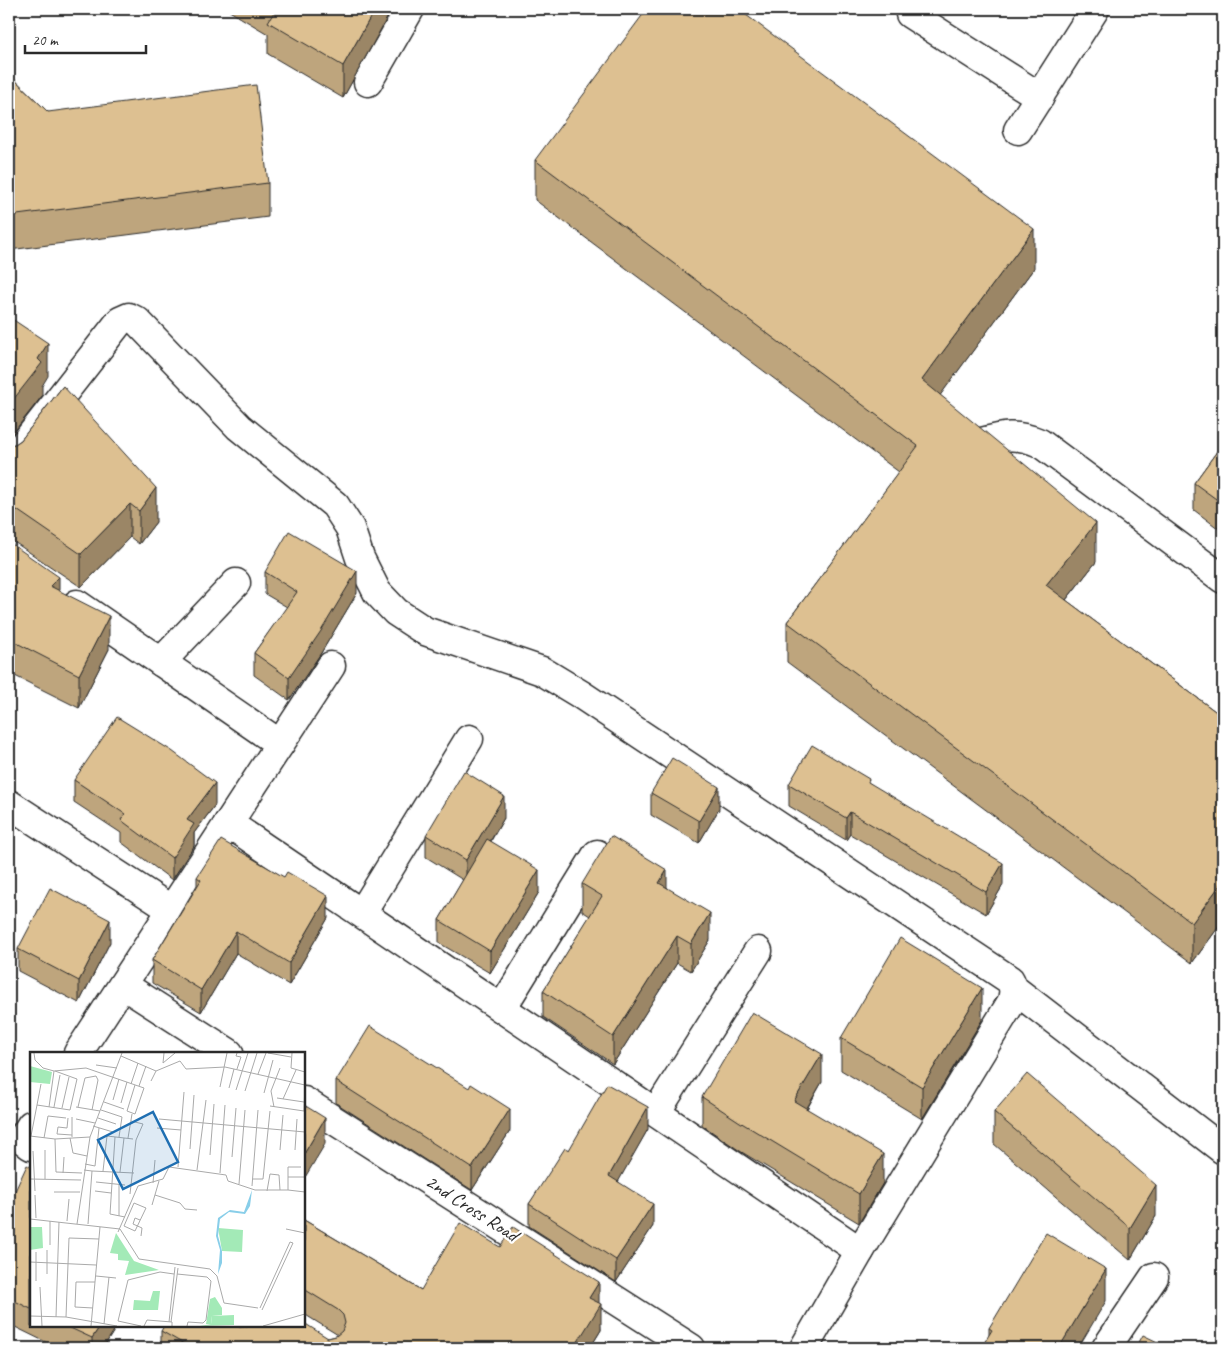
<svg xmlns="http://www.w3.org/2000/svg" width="1232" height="1357" viewBox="0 0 1232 1357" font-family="Caveat,sans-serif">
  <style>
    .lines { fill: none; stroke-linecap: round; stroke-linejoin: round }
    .street-casing { stroke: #2b2b2b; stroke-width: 31 }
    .street { stroke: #fff; stroke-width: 28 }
    .wall { fill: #bea57d; stroke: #2b2b2b }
    .shaded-wall { fill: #9b8666; stroke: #2b2b2b }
    .building { fill: #ddc091; stroke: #2b2b2b }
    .labels { text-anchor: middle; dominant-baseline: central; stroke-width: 4.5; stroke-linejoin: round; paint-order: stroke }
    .street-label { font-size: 20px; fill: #2b2b2b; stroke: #fff }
    .inset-road { fill: none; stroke: #aaa; stroke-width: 1 }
    .view { fill: #1f6fb2; fill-opacity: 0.15; stroke: #1f6fb2; stroke-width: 2.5 }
    .inset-edge { fill: none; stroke: #2b2b2b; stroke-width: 2.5 }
  </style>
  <rect width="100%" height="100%" fill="#fff"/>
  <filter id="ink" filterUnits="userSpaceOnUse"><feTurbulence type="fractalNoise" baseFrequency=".02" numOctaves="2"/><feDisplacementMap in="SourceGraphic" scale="10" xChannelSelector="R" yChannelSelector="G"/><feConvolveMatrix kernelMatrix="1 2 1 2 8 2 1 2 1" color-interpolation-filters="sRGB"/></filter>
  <g filter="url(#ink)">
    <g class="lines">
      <g class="street-casing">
        <g id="street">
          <polyline points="910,14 1040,97"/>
          <polyline points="368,82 410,9"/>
          <polyline points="1018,130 1095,9"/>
          <path d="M974,444C1001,437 1014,432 1040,443L1223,579"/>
          <polyline points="9,463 120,321 129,317 137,321 239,427 335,505 350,528 360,558 377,592 396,612 425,631 542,671 580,694 1010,980 1014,989 1223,1150"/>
          <polyline points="77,604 280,744"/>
          <polyline points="161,662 236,583"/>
          <polyline points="9,804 172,910"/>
          <polyline points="228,823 860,1251"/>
          <polyline points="362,913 469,739"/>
          <polyline points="123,985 229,1053"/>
          <polyline points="502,1008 597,854"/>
          <polyline points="78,1053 331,666"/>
          <polyline points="304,1101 691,1348"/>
          <polyline points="657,1111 758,951"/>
          <polyline points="31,1125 22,1139 31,1146"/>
          <polyline points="804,1348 860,1251 1012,1001 1014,989"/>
          <polyline points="1106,1348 1154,1277"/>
        </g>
      </g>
      <use href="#street" class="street"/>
    </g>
    <g class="wall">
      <polygon points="226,9 392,9 343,98 268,54 268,34"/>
      <polygon points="9,74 48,112 268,183 268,217 9,250"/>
      <polygon points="535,160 1034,268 940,395 1096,562 1066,600 1223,717 1223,921 1192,963 787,662 787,622 899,472 535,200"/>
      <polygon points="63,386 156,522 139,544 130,537 81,587 17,544 10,541 9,445 15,444 21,440"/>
      <polygon points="1223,443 1223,532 1194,510 1194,483"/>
      <polygon points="9,542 59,590 109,649 79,708 9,673"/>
      <polygon points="265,572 357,593 321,653 289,700 254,675 254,653 287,607 265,594"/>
      <polygon points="74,780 215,805 194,833 194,846 172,880 121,842 121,833 74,802"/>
      <polygon points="869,783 1003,885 986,914 850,834 846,840 789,806 789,784"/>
      <polygon points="651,793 719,809 699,843 651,815"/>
      <polygon points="504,818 491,841 539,892 490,973 439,943 439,920 463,880 426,857 426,835"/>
      <polygon points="197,877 328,918 289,985 236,953 201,1012 152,983 152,960 197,885"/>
      <polygon points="582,884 667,887 710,940 691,971 677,963 613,1064 543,1017 543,991 590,916 582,911"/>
      <polygon points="110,942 79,1003 18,971 18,949"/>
      <polygon points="982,1020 922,1119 841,1070 841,1038"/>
      <polygon points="336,1081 510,1131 472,1190 336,1103"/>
      <polygon points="822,1082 807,1109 883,1183 859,1223 740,1151 702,1125 702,1097"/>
      <polygon points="994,1112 1156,1216 1130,1260 994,1144"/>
      <polygon points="648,1129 618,1181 653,1226 616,1282 529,1226 529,1204 569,1150"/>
      <polygon points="31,1167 31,1326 117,1326 103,1348 58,1348 9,1324 9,1204"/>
      <polygon points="304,1220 421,1290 500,1247 599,1304 601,1330 590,1348 161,1348 161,1331 328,1338 336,1336 338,1335 304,1314"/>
      <polygon points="1106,1301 989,1336 989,1328"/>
    </g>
    <g class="shaded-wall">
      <polygon points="375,9 392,9 343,98 343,66"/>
      <polygon points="1034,229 1034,268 922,420 922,380"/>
      <polygon points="48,343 48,376 42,386 42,396 9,438 9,405"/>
      <polygon points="156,488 156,522 139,544 139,511"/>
      <polygon points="130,504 130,537 81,587 81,554"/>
      <polygon points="9,508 10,508 10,541 9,542"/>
      <polygon points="1096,523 1096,562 1046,625 1046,585"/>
      <polygon points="357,571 357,593 321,653 289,700 289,678"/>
      <polygon points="59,577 59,610 50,586"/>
      <polygon points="109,616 109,649 79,708 79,675"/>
      <polygon points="215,783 215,805 194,833 194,846 172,880 172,858 187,820"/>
      <polygon points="719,787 719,809 699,843 699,821"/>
      <polygon points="504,796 504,818 466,882 466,860"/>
      <polygon points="850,812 850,834 846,840 846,818"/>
      <polygon points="1003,863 1003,885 986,914 986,892"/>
      <polygon points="539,870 539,892 490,973 490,951"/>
      <polygon points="667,870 667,897 659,883"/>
      <polygon points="1223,881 1223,921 1192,963 1192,923"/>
      <polygon points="328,896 328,918 289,985 289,963"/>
      <polygon points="710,913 710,940 691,971 691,944"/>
      <polygon points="110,920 110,942 79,1003 79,981"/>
      <polygon points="236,931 236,953 201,1012 201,990"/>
      <polygon points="677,936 677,963 613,1064 613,1037"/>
      <polygon points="982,988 982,1020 922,1119 922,1087"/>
      <polygon points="822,1054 822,1082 794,1130 794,1101"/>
      <polygon points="648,1107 648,1129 609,1198 609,1176"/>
      <polygon points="510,1109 510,1131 472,1190 472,1168"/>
      <polygon points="325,1118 325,1144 304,1179 304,1154"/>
      <polygon points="883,1154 883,1183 859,1223 859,1194"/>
      <polygon points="1156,1185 1156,1216 1130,1260 1130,1228"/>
      <polygon points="653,1204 653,1226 616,1282 616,1260"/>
      <polygon points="1106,1269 1106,1301 1078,1348 1059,1348"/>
      <polygon points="599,1282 599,1306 601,1304 601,1330 590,1348 574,1348 589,1298"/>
      <polygon points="100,1326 117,1326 103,1348 92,1348 92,1338"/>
    </g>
    <g class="building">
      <polygon points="276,9 375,9 343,66 268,22"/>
      <polygon points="647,9 738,9 1034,229 922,380 1096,523 1046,585 1223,717 1223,881 1192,923 787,622 918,446 535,160"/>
      <polygon points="9,74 48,112 256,85 268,183 9,216"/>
      <polygon points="9,317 48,343 38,359 42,363 9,405"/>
      <polygon points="63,386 156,488 139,511 130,504 81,554 17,510 9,508 9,445 15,444 21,440"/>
      <polygon points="1223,443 1223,504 1194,483"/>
      <polygon points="289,531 357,571 321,631 289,678 254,653 297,592 265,572"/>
      <polygon points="9,542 59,577 50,586 109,616 79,675 9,639"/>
      <polygon points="117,717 172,751 215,783 187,820 194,824 172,858 121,820 125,814 74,780"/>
      <polygon points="812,745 869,779 868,782 1003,863 986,892 850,812 846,818 789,784"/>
      <polygon points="672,758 719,787 699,821 651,793"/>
      <polygon points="464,771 504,796 466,860 426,835"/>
      <polygon points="611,836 667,870 659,883 710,913 691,944 677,936 613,1037 543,991 602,896 582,884"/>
      <polygon points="487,839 539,870 490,951 439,920"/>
      <polygon points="221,840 284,877 287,872 328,896 289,963 236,931 201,990 152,960 201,880 197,877"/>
      <polygon points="50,888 110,920 79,981 18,949"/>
      <polygon points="900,938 982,988 922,1087 841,1038"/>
      <polygon points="752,1012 822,1054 794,1101 883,1154 859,1194 740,1122 702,1097"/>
      <polygon points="370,1026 469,1088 471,1084 510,1109 472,1168 336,1081"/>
      <polygon points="1027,1074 1156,1185 1130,1228 994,1112"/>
      <polygon points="607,1084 648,1107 609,1176 653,1204 616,1260 529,1204 565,1148 569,1150"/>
      <polygon points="304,1105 325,1118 304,1154"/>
      <polygon points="27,1165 31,1167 31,1309 9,1298 9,1204"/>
      <polygon points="304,1220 421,1290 460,1223 500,1247 513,1227 599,1282 589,1298 601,1304 574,1348 191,1348 161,1331 164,1326 304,1326 304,1323 328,1338 336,1336 342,1331 345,1323 343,1315 338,1310 304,1289"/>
      <polygon points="1046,1233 1106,1269 1059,1348 981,1348 992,1330 989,1328"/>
      <polygon points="66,1326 100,1326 92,1338"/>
      <polygon points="1143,1335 1170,1348 1136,1348"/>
    </g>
  </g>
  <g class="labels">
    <g class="street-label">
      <text transform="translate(472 1208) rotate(33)">2nd Cross Road</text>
    </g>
  </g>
  <g transform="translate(30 1052)">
    <rect width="275" height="275" fill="#fff"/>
    <path d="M0,175H12L13,196L0,198ZM188,176L213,178L212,200L192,199ZM204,263V273L170,274L181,272L182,264Z" fill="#a3eab7"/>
    <path d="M0,14L22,20L20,32L0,30Z" fill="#a3eab7"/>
    <path d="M86,181L104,209L129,218L95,223L99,209L88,208V202L80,201ZM123,239H130L128,258H103L104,248L120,249ZM185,245L192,256V263L182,264L181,272H176L180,247Z" fill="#a3eab7"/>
    <path d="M222,138L220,154L215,162L199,160L190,167L188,184L192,199V211L188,222L190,198L186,184L188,166L200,158L214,160Z" fill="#88cee9"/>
    <path class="inset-road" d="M4,1L5,8L13,16L24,19L56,16L114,36L105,62L97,59L105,33M134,1L133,11L145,1M207,1L206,4L211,5L207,17M238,1L261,5M262,1L261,16L275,20M91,4L126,19M66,13L87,16M228,22L236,1M121,29L126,19L150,9L156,17L195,15L275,33M11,32L7,53L40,58L47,27L25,19M101,32L108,11M109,34L116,14M190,35L197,1M199,36L204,17M206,38L218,1M215,39L227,1M234,41L243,8M247,46L274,50M253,47L266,18M83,48L89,27M74,50L94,57M91,51L97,30M240,54L274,59L275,30M19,55L24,19M24,55L30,23M46,55L70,59M48,55L55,26L66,24L68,28L62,58M244,55L241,39L250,16M32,56L39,25M71,58L92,65L89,85M38,66L37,76L28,75L27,82L42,83M68,66L86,72M46,67L65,71M129,67L275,80M63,74L83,80M127,76L151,78M0,84L25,87L60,85M1,84L7,53M42,85V65M85,85L80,162L95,165M14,86L18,64L36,66M40,86L43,101L57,104M98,86L102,62M25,87L26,120L52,121M160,97L164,43M250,98L253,63M265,98L267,67M3,99L5,139M180,103L184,52M202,105L206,56M55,112L65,114L69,76M148,115L154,40M54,118L62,119L58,172M167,118L176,48M62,119L104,121M73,119L77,84L103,87M90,120L94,86M33,121L34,105M190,121L195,53M258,125V115H271M0,127L51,128M15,127V98M223,127H233L240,59M66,130L95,133M123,131L125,108M209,132L215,58M222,134L228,58M258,138L275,140M65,139L81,141M237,139L240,122L249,123L250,138M24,140H50M100,142L106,88L113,72L101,69M5,143L6,166M125,143L150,151L155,157L167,158M104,151L116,156L105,179L94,174ZM122,153L129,129M89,164V132M0,167L90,177L109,207L180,217L187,224L194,251L228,256M110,168L105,166L103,172L112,176L111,184M20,169V193M37,169L39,147M47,172L60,85L92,1M256,177L275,181M88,180L108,134L133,127L139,115L196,123L198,129L225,138H258V125H275M6,200V229M0,210L66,213M17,222V198M147,222L177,225L181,229L176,268L173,271L158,270L157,274M66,224L86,226M10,235L12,274M0,243V264M63,256L45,255L46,230H65M230,256L260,190L263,191L232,258M0,264L36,265L87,274M26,265L29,170M36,265L39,186L69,187M139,270L145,215M141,270L148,216M74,272L79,225M61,274L70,175M111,274L88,269L98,228L130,220L144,222M114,274L117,268L142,270V274M233,274L275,262"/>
    <path class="view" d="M123,60L148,110L93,137L68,88Z"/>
    <rect width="275" height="275" class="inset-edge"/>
  </g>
  <rect width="1232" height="1357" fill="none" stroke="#fff" stroke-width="30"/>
  <rect x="15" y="15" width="1202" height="1327" fill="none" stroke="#2b2b2b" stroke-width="2" filter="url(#ink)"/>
  <path d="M25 45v8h121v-8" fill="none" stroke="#2b2b2b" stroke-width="2.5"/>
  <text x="32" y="45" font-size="15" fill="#2b2b2b" stroke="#ffffff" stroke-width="4" paint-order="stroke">20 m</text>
</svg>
